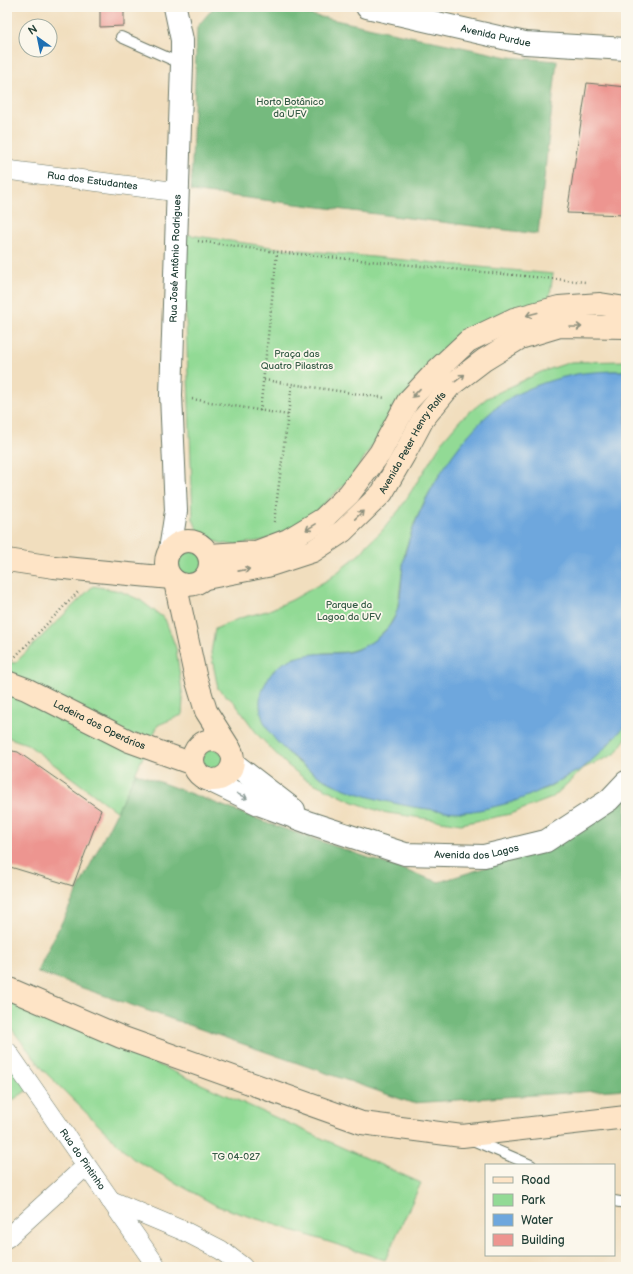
<svg xmlns="http://www.w3.org/2000/svg" width="633" height="1274" viewBox="0 0 633 1274" font-family="'Balsamiq Sans',sans-serif">
  <style>
    .green { fill: #92da95; stroke: #588c64 }
    .forest { fill: #75ba7e; stroke: #4a7c59 }
    .water { fill: #6ea7dd; stroke: #467288 }
    .building { fill: #ed9590 }
    .lines { fill: none; stroke-linecap: round; stroke-linejoin: round }
    .service-casing { stroke: #687564; stroke-width: 12 }
    .minor-casing { stroke: #687564; stroke-width: 20 }
    .tertiary-casing { stroke: #687564; stroke-width: 24 }
    .secondary-casing { stroke: #687564; stroke-width: 24 }
    .path { stroke: #687564; stroke-width: 2.5; stroke-dasharray: 1 3; stroke-linecap: butt }
    .service { stroke: #fff; stroke-width: 10 }
    .minor { stroke: #fff; stroke-width: 19 }
    .tertiary { stroke: #fff; stroke-width: 22 }
    .secondary { stroke: #fee4c6; stroke-width: 22 }
    .oneway { stroke: #8e907d }
    .oneway2 { stroke: #8f9e9a }
    .labels { text-anchor: middle; dominant-baseline: central; stroke-width: 3.5; stroke-linejoin: round; paint-order: stroke }
    .street-label { font-size: 10px; fill: #1f3d34; stroke: #fbf7ec }
    .park-label { font-size: 10px; fill: #365c47; stroke: #fbf7ec }
  </style>
  <rect width="100%" height="100%" fill="#fbf7ec"/>
  <filter id="ink" filterUnits="userSpaceOnUse"><feTurbulence type="fractalNoise" baseFrequency=".025" numOctaves="2"/><feDisplacementMap in="SourceGraphic" scale="8" xChannelSelector="R" yChannelSelector="G"/><feConvolveMatrix kernelMatrix="1 2 1 2 8 2 1 2 1" color-interpolation-filters="sRGB"/></filter>
  <filter id="wash" filterUnits="userSpaceOnUse"><feTurbulence type="fractalNoise" baseFrequency=".012" numOctaves="4" result="noise"/><feDisplacementMap in="SourceGraphic" scale="16" xChannelSelector="R" yChannelSelector="G"/><feGaussianBlur stdDeviation="0.9" result="paint"/><feColorMatrix in="noise" values="0 0 0 0 0 0 0 0 0 0 0 0 0 0 0 0 0 1.4 0 .05"/><feComposite in="paint" operator="in"/></filter>
  <g filter="url(#wash)">
    <rect width="100%" height="100%" fill="#f1debe"/>
    <g class="green">
      <polygon points="183,234 278,248 553,274 549,301 502,314 388,422 350,479 306,521 265,540 233,545 220,543 206,538 197,529 193,519"/>
      <polygon points="626,361 626,371 612,371 537,386 513,396 496,408 483,420 467,437 452,457 438,477 425,500 414,524 405,551 397,612 389,626 375,640 361,648 347,652 324,653 293,658 284,663 273,671 262,714 267,728 279,743 299,763 325,780 352,791 381,800 436,810 464,812 545,789 587,765 626,725 626,738 615,754 584,768 552,798 510,814 461,824 382,812 351,801 305,779 286,764 258,735 234,702 218,689 211,653 215,629 240,618 267,611 292,600 329,579 362,552 368,544 381,532 400,509 444,439 461,419 487,398 541,372 571,362"/>
      <path d="M185,544C214,545 213,581 186,582L169,567V561L179,546Z"/>
      <polygon points="93,586 120,591 140,600 165,619 176,648 183,699 182,715 158,725 117,812 27,744 7,737 7,662 15,663"/>
      <circle cx="213" cy="760" r="11"/>
      <polygon points="7,1000 68,1024 421,1183 385,1260 217,1206 132,1158 46,1073 7,1023"/>
      <polygon points="7,1058 29,1089 7,1104"/>
    </g>
    <g class="forest">
      <polygon points="214,7 274,7 508,57 557,61 538,234 191,191 197,27"/>
      <polygon points="136,773 276,826 439,882 548,848 626,780 626,1089 412,1103 37,972"/>
    </g>
    <path class="water" d="M612,371H626V725C614,738 602,752 589,763C583,769 575,772 568,776C548,787 527,798 505,804C493,807 474,812 462,812C446,812 429,809 413,807C383,801 352,794 325,780C309,771 295,759 282,747C269,734 259,719 260,700C261,691 265,684 269,677C283,656 307,654 330,653C336,653 343,653 349,652C365,648 380,638 390,625C405,604 399,574 406,550C420,497 465,424 513,396C530,387 550,380 568,376C582,372 598,372 612,371Z"/>
    <g id="blocks">
      <g class="building">
        <polygon points="100,7 143,7 143,9 124,9 124,26 100,27"/>
        <polygon points="587,83 626,87 626,215 567,213"/>
        <polygon points="7,750 18,752 101,810 73,886 7,866"/>
      </g>
    </g>
  </g>
  <g filter="url(#ink)">
    <use href="#blocks" fill-opacity="0" stroke="#687564" stroke-width="1"/>
    <g class="lines">
      <g class="service-casing">
        <g id="service">
          <polyline points="121,37 182,64"/>
          <polyline points="470,1139 531,1165"/>
          <polyline points="614,1201 626,1203"/>
        </g>
      </g>
      <g class="minor-casing">
        <g id="minor">
          <path id="s1" d="M7,170L178,192"/>
          <path id="s2" d="M7,1051L157,1267"/>
          <polyline points="110,1200 186,1232 221,1250 243,1267"/>
          <polyline points="7,1238 86,1166"/>
        </g>
      </g>
      <g class="tertiary-casing">
        <g id="tertiary">
          <path id="s3" d="M367,7L525,43L626,49"/>
          <path id="s4" d="M170,550L176,511L171,395L182,64V40L175,7"/>
          <polyline points="233,763 294,810"/>
          <path id="s5" d="M207,779L261,805L310,823L405,854L484,856L546,841L609,800L626,782"/>
        </g>
      </g>
      <g class="secondary-casing">
        <g id="secondary">
          <circle cx="188" cy="563" r="22"/>
          <polyline points="209,555 256,552 288,540 323,519 349,494 380,453 408,401 438,369 468,341 514,319 559,307 600,304 626,308"/>
          <polyline points="7,560 54,567 171,578"/>
          <path id="s6" d="M206,578L267,566L313,551L343,531L382,493L404,455L423,419L450,386L484,360L520,338L560,326L626,327"/>
          <polyline points="175,582 195,675 206,711 230,749"/>
          <path id="s7" d="M7,682L26,689L129,741L193,764"/>
          <circle cx="213" cy="760" r="20"/>
          <polyline points="7,988 121,1037 362,1123 462,1136 626,1117"/>
        </g>
      </g>
      <g class="path">
        <polyline points="198,241 277,252 586,282"/>
        <polyline points="264,380 386,398"/>
        <polyline points="192,399 288,415"/>
        <polyline points="260,411 277,252"/>
        <polyline points="274,522 292,384"/>
        <polyline points="10,662 79,591"/>
      </g>
      <use href="#service" class="service"/>
      <use href="#minor" class="minor"/>
      <use href="#tertiary" class="tertiary"/>
      <use href="#secondary" class="secondary"/>
    </g>
    <defs><path id="oneway-shaft" d="M-6 0H5M1.5-3L5.5 0L1.5 3" fill="none" stroke-width="1.6" stroke-linecap="round" stroke-linejoin="round"/></defs>
    <g class="oneway">
      <use href="#oneway-shaft" transform="translate(532 314) rotate(165)"/>
      <use href="#oneway-shaft" transform="translate(576 327)"/>
      <use href="#oneway-shaft" transform="translate(460 378) rotate(-38)"/>
      <use href="#oneway-shaft" transform="translate(416 393) rotate(133)"/>
      <use href="#oneway-shaft" transform="translate(359 515) rotate(-44)"/>
      <use href="#oneway-shaft" transform="translate(311 527) rotate(149)"/>
      <use href="#oneway-shaft" transform="translate(244 570) rotate(-11)"/>
    </g>
    <use class="oneway2" href="#oneway-shaft" transform="translate(242 796) rotate(26)"/>
  </g>
  <g class="labels">
    <g class="street-label">
      <text stroke="none"><textPath href="#s3" startOffset="132">Avenida Purdue</textPath></text>
      <text stroke="none"><textPath href="#s1" startOffset="86">Rua dos Estudantes</textPath></text>
      <text stroke="none"><textPath href="#s4" startOffset="292">Rua José Antônio Rodrigues</textPath></text>
      <text stroke="none"><textPath href="#s6" startOffset="260">Avenida Peter Henry Rolfs</textPath></text>
      <text stroke="none"><textPath href="#s7" startOffset="102">Ladeira dos Operários</textPath></text>
      <text stroke="none"><textPath href="#s5" startOffset="284">Avenida dos Lagos</textPath></text>
      <text stroke="none"><textPath href="#s2" startOffset="132">Rua do Pintinho</textPath></text>
    </g>
    <g class="park-label">
      <text x="290" y="102">Horto Botânico<tspan x="290" dy="12">da UFV</tspan></text>
      <text x="297" y="354">Praça das<tspan x="297" dy="12">Quatro Pilastras</tspan></text>
      <text x="349" y="605">Parque da<tspan x="349" dy="12">Lagoa da UFV</tspan></text>
      <text x="236" y="1157">TG 04-027</text>
    </g>
  </g>
  <rect width="633" height="1274" fill="none" stroke="#fbf7ec" stroke-width="24"/>
  <rect x="485" y="1164" width="130" height="92" fill="#fbf7ec" stroke="#a3ada2"/>
  <rect x="493" y="1177" width="20" height="6" fill="#fee4c6" stroke="#a3ada2"/>
  <text x="521" y="1184" font-size="12" fill="#1f3d34">Road</text>
  <rect x="493" y="1194" width="20" height="12" fill="#92da95" stroke="#a3ada2"/>
  <text x="521" y="1204" font-size="12" fill="#1f3d34">Park</text>
  <rect x="493" y="1214" width="20" height="12" fill="#6ea7dd" stroke="#a3ada2"/>
  <text x="521" y="1224" font-size="12" fill="#1f3d34">Water</text>
  <rect x="493" y="1234" width="20" height="12" fill="#ed9590" stroke="#a3ada2"/>
  <text x="521" y="1244" font-size="12" fill="#1f3d34">Building</text>
  <g transform="translate(38 38) rotate(327)"><circle r="19" fill="#fbf7ec" stroke="#a3ada2"/>
  <path d="M0-3L7 15L0 10L-7 15Z" fill="#1f6fb2"/>
  <text y="-6" font-size="11" font-weight="bold" text-anchor="middle" fill="#1f3d34">N</text>
  </g>
</svg>
